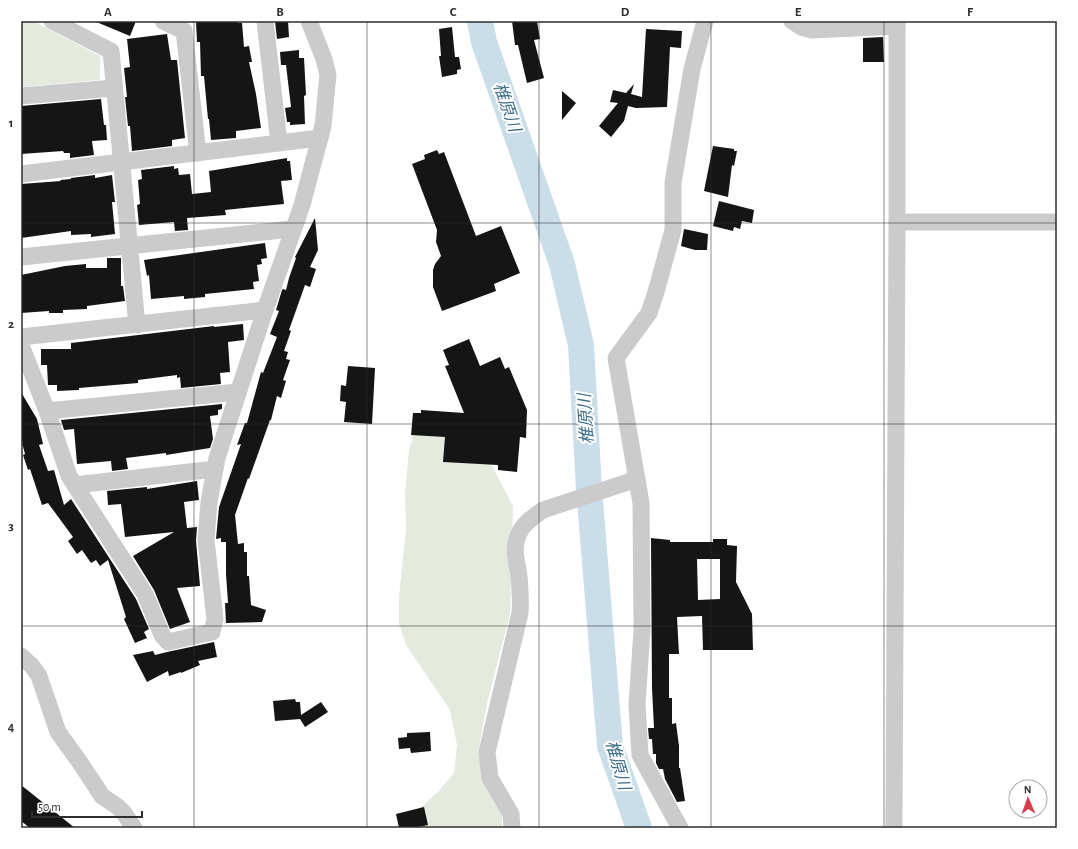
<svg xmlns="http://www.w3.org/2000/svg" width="1078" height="849" viewBox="0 0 1078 849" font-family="'Alegreya Sans','Noto Sans JP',sans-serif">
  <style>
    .green { fill: #e4eadd }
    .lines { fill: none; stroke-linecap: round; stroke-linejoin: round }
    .river { stroke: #cadee9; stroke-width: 26 }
    .building { fill: #151515; fill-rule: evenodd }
    .minor { stroke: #cbcbcb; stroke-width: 17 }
    .grid { fill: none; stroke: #2e2e2e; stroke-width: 1; stroke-opacity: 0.55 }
    .labels { text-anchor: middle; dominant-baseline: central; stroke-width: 4; stroke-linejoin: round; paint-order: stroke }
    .water-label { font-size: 17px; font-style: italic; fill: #41708b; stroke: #fff }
    .neatline { fill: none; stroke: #2e2e2e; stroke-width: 1.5 }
    .grid-label { font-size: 13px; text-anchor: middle; font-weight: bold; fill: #2e2e2e }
  </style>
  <rect width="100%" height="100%" fill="#fff"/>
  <g class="green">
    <polygon points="21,21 33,21 100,56 100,80 21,87"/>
    <polygon points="429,414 488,458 513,506 510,614 488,699 478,752 502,816 502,828 402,828 408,818 437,793 454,773 457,745 450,710 406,645 399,624 399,597 406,529 405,493 409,450 416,427"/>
  </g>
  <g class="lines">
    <polyline class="river" points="480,21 484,42 562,264 581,345 589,489 610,746 639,828"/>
  </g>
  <g class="building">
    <polygon points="94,21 136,21 130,36"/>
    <polygon points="196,21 238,21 238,23 242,23 244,47 249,46 252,62 249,62 256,94 261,128 236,131 236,138 211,140 209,119 208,119 204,76 201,76 200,42 197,42"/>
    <polygon points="275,21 288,21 289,37 277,39"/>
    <polygon points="512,21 537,21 540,39 534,40 544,78 527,83 518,45 515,45"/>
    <polygon points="452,27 455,57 459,57 461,69 457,70 457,74 442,77 439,56 441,56 439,29"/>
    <polygon points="646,29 682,31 681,48 670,47 667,107 636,108 628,106 624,121 611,137 599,126 618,103 610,102 613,90 626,93 634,84 631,94 642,97"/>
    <polygon points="167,34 171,60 177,60 185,138 172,140 172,146 132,151 130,126 128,126 125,97 127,97 124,68 130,67 127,39"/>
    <polygon points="883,37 884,62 863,62 863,38"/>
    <polygon points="299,50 299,58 304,58 306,95 304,96 305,124 290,125 290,122 287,122 285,108 291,107 286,65 281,65 280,52"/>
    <polygon points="562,91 576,103 562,120"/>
    <polygon points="101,99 104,125 106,125 107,140 92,141 94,155 70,158 70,153 64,153 63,151 21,154 21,106"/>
    <polygon points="713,146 734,149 734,151 737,151 734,166 732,165 728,197 704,191"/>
    <polygon points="437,150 439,154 444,152 476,236 501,226 520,273 494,284 496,291 442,311 433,287 433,270 435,264 441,256 436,242 437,230 412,164 425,159 424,155"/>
    <polygon points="287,158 287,161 290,161 292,180 281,181 284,204 225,210 226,215 187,218 188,230 175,231 174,222 139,225 137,205 140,204 138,180 142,179 141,170 174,166 174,169 178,168 179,175 190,174 192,194 211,192 209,171"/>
    <polygon points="95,175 95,178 112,175 115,202 112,202 115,234 91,237 91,234 71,235 71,231 21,238 21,184 61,181 60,180 71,179 71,178"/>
    <polygon points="719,201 754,210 752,223 742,221 740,229 734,227 733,231 713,226"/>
    <polygon points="315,218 318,250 310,267 316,269 310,287 305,285 289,330 291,331 284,351 288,352 286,359 290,360 283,380 286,381 281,398 277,396 271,420 270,420 249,479 248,478 235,515 238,544 244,543 244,552 247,552 247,576 249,576 251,605 266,610 262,622 226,623 225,603 228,603 226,574 226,542 221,542 221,538 216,539 219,507 241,444 237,445 245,423 247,423 261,372 263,373 277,337 270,334 279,311 276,310 282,290 283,289 286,290 289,278 296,258 295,257"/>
    <polygon points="684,229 708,234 707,250 695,250 681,246"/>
    <polygon points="265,243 267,258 261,259 262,264 257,265 259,281 253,282 254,289 205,294 205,297 184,299 184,296 151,299 149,275 147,276 144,260"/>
    <polygon points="107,258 121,258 121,286 123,286 125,301 87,306 87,309 63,310 63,313 49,313 49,311 21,313 21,275 65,266 86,264 86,268 107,268"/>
    <polygon points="243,324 244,340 228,342 230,372 220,373 221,384 181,388 180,377 177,378 177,375 138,380 138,383 79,388 79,390 57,391 57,385 48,385 47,365 41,365 41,349 71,349 71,343 214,326 214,327"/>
    <polygon points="469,339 480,366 500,357 505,369 509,367 527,410 526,438 520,437 517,472 498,470 498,465 443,462 445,437 411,435 413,413 421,413 421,410 464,413 445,366 449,365 443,350"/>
    <polygon points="348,366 375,368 372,424 344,422 346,402 340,401 341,385 346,386"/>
    <polygon points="21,392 37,419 43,444 39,445 48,471 54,470 64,505 71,499 136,599 149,629 144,632 147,638 135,643 124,619 126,617 108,560 100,566 96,560 91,563 82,550 77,554 68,541 73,537 48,503 42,505 30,469 28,470 23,455 25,454 21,439"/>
    <polygon points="222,404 222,409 218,410 218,415 210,416 213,439 210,448 166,455 166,453 126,458 128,469 112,471 111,461 77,464 74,429 64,430 61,420"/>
    <polygon points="197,481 199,500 184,502 187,528 197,527 196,541 200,586 177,588 190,622 170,629 154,590 133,556 174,532 125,537 121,504 108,505 107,491 147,487 147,489"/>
    <path d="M651,538L670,540V542H713V539H727V545L737,546L736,582L752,614L753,650H703L702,616L677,617L679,654H669V698H672V724L676,723L679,746V768H680L685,801L677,802L665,779L663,769H659L656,763V754H653L652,739H649L648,728H654L652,688ZM697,559H720V599L698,600Z"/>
    <polygon points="214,642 217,657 198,661 200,665 181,673 181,672 169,676 168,671 147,682 133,655 153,651 155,655 167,652"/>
    <polygon points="295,699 296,702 300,702 301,715 321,702 328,712 305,727 300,719 275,721 273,701"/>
    <polygon points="430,732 431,751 411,753 410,748 399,749 398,738 407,737 407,733"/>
    <polygon points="21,785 75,828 30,828 21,821"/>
    <polygon points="424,807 428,825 414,828 399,828 396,814"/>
  </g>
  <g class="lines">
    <g class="minor">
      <polyline points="52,21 111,51 137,325"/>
      <polyline points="163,21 184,31 198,153"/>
      <polyline points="265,21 279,143"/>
      <polyline points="792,21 801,27 812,30 897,26"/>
      <polyline points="21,96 114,88"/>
      <polyline points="21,174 320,138"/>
      <polyline points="897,222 1057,222"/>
      <polyline points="21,257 293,229"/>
      <polyline points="21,337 265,310"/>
      <polyline points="21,345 47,411 69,476 145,594 162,635 168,642 212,632 215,619 206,540 209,502 217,458 265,310 302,205 323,126 328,75 324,59 309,21"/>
      <polyline points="47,411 238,392"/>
      <polyline points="75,485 215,469"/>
      <polyline points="21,656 32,666 39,676 58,732 81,764 102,796 118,807 124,813 134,828"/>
      <path d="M512,828L511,814L490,778L487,752L520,613C521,600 520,588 519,576C516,558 511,545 522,528C528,520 536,515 543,510L637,479"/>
      <polyline points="680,828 640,755 637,704 642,630 641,503 616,358 649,313 656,292 673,230 673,183 692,69 705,21"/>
      <polyline points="894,828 897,222 897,21"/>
    </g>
  </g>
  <path class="grid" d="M194,21V828M367,21V828M539,21V828M711,21V828M884,21V828M21,223H1057M21,424H1057M21,626H1057"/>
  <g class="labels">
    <g class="water-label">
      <text transform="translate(507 107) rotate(71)">椎原川</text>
      <text transform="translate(586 419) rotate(-94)">椎原川</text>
      <text transform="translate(618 765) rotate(74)">椎原川</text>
    </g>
  </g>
  <rect width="1078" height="849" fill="none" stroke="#ffffff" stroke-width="44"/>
  <g transform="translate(1028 799) rotate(358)"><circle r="19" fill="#ffffff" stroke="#ababab"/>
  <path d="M0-3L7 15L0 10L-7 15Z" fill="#d93c4b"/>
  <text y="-6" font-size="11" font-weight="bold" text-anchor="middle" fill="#2e2e2e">N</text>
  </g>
  <path d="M32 811v6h110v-6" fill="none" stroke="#2e2e2e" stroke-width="2"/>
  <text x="38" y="811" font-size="12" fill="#2e2e2e" stroke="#ffffff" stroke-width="3" paint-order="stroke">50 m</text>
  <rect x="22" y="22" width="1034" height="805" class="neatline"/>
  <g class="grid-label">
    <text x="108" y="16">A</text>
    <text x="280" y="16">B</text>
    <text x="453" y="16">C</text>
    <text x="625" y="16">D</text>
    <text x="798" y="16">E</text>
    <text x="970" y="16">F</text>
    <text x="11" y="127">1</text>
    <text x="11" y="328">2</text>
    <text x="11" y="530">3</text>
    <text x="11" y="731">4</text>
  </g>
</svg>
